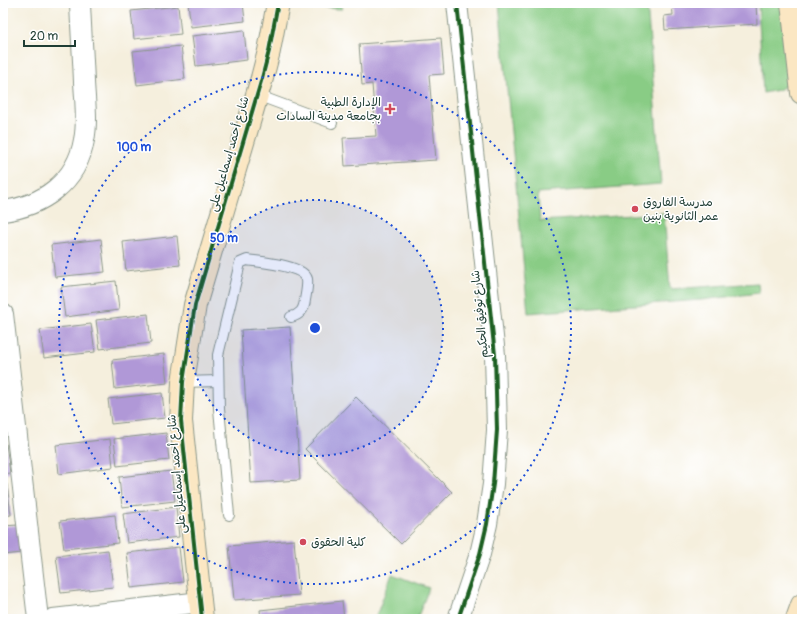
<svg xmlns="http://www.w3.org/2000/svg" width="805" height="622" viewBox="0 0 805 622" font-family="Pangolin,'Playpen Sans Arabic',sans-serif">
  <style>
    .green { fill: #89cc85; stroke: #54845c }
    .building { fill: #b098d7 }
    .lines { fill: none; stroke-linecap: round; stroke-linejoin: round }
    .lane-casing { stroke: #8a9688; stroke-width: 12 }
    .street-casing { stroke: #8a9688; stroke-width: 22 }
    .secondary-casing { stroke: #8a9688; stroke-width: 24 }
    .lane { stroke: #fff; stroke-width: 10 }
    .street { stroke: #fff; stroke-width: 20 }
    .secondary { stroke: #fbe7c3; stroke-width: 22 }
    .cycleway-casing { stroke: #fff; stroke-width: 6 }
    .cycleway { stroke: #1b5e20; stroke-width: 4 }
    .ring { fill: none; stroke: #1d4ed8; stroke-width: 2; stroke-dasharray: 2 4 }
    .poi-dot { fill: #d1495b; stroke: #fff; stroke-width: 1.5 }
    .labels { text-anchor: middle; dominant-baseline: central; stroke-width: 3; stroke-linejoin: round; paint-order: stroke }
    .poi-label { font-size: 12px; fill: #1f3d34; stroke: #fff; text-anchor: start }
    .street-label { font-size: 12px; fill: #1f3d34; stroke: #fff }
    .centre { fill: #1d4ed8; stroke: #fff; stroke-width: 2 }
    .ring-label { font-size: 12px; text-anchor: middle; font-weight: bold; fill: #1d4ed8; stroke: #fff; stroke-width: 3; stroke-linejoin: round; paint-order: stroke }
  </style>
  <rect width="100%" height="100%" fill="#fff"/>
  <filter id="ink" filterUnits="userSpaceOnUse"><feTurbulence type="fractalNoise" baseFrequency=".025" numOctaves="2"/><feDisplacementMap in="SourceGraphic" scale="8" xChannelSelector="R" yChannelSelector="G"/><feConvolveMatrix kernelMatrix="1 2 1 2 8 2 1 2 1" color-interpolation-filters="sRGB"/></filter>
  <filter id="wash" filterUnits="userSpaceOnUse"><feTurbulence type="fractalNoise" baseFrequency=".012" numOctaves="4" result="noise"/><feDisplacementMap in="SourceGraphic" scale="16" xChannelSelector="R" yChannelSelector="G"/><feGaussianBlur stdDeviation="0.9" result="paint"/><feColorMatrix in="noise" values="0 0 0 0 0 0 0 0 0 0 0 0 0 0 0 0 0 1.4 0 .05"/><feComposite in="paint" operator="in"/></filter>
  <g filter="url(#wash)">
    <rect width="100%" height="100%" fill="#f5efdd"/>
    <g class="green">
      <polygon points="303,3 341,3 342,9 303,7"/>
      <polygon points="499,3 647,3 661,184 538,193 540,221 664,213 670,289 758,283 759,293 701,300 528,313"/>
      <polygon points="758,3 782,3 791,82 779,90 763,93"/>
      <polygon points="392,574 429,588 417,619 375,619"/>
    </g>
    <g id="blocks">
      <g class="building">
        <polygon points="188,3 243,3 245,21 191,27"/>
        <polygon points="672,3 756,3 757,24 665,30 664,16 673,15"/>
        <polygon points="178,6 181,34 134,39 131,11"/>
        <polygon points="244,30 247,60 196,66 192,36"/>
        <polygon points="441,38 444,74 429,75 436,160 345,166 343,138 376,136 372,84 362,85 359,44"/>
        <polygon points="181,46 185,79 137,85 133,51"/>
        <polygon points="177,236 180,265 126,271 123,242"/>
        <polygon points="101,239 105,272 55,277 51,245"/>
        <polygon points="116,281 119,310 65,317 61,287"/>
        <polygon points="148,314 151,343 100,349 96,320"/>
        <polygon points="91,324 95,352 44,358 40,330"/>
        <polygon points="290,327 300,480 251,483 241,330"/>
        <polygon points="164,354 167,383 115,389 112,360"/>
        <polygon points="162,393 165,418 111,424 108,399"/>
        <polygon points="356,397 452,492 401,544 305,449"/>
        <polygon points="166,433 169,460 117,466 114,439"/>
        <polygon points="110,439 113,467 59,474 56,445"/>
        <polygon points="3,444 6,444 10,473 3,474"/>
        <polygon points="171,471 175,501 122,507 119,477"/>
        <polygon points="7,484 11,515 3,516 3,485"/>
        <polygon points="176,507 179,537 127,543 123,514"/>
        <polygon points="115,515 118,543 64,549 60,521"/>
        <polygon points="18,525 21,553 3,555 3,526"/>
        <polygon points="294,540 299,595 234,600 229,546"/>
        <polygon points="179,547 183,582 131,588 127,553"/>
        <polygon points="108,550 113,587 61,593 56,556"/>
        <polygon points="342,601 344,619 261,619 260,610"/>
      </g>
    </g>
  </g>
  <g filter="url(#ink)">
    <use href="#blocks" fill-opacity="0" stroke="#8a9688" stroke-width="1"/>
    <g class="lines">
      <g class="lane-casing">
        <g id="lane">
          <polyline points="257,95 332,123"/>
          <polyline points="183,382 218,381"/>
          <path d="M229,515L219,409L218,355L240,263L247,260C260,262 303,265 307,279C308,285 306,294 305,300C304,310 300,315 291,317"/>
        </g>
      </g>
      <g class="street-casing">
        <g id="street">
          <polyline points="457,3 495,355 497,430 493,484 487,524 480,554 458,619"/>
          <path d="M3,211C42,206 77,182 84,140C88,122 85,101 84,82C83,56 81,29 80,3"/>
          <polyline points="3,314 38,619"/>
          <polyline points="53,619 201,602"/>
        </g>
      </g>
      <g class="secondary-casing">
        <g id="secondary">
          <polyline points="792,3 802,93"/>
          <polyline points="202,619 181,421 183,382 195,305 262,78 269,51 278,3"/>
          <polyline points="797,619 802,605"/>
        </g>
      </g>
      <use href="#lane" class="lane"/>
      <use href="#street" class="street"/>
      <use href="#secondary" class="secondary"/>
      <g class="cycleway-casing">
        <g id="cycleway">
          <polyline points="457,3 495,355 497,430 493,484 487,524 480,554 458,619"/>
          <polyline points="202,619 181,421 183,382 195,305 262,78 269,51 278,3"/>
        </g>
      </g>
      <use href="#cycleway" class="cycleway"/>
    </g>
  </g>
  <circle cx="315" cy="328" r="128" fill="#1d4ed8" fill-opacity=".12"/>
  <g class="ring">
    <circle cx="315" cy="328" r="128"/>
    <circle cx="315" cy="328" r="256"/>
  </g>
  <g class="poi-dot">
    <path d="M388 103h4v4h4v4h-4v4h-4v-4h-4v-4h4z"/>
    <circle cx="635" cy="209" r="4"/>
    <circle cx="303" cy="542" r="4"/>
  </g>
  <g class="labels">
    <g class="poi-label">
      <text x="381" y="102" text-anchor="end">الإدارة الطبية<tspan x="381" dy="14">بجامعة مدينة السادات</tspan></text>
      <text x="643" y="202">مدرسة الفاروق<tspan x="643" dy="14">عمر الثانوية بنين</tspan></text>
      <text x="311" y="542">كلية الحقوق</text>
    </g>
    <g class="street-label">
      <text transform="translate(229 154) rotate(-74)">شارع أحمد إسماعيل على</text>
      <text transform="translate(480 314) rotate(-96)">شارع توفيق الحكيم</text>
      <text transform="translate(177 474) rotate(-95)">شارع أحمد إسماعيل على</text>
    </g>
  </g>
  <circle cx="315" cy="328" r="6" class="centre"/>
  <g class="ring-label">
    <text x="134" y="151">100 m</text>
    <text x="224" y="242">50 m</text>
  </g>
  <rect width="805" height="622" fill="none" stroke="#fff" stroke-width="16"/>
  <path d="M24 40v6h51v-6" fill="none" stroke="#1f3d34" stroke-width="2"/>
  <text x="30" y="40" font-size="12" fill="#1f3d34" stroke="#ffffff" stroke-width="3" paint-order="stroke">20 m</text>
</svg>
